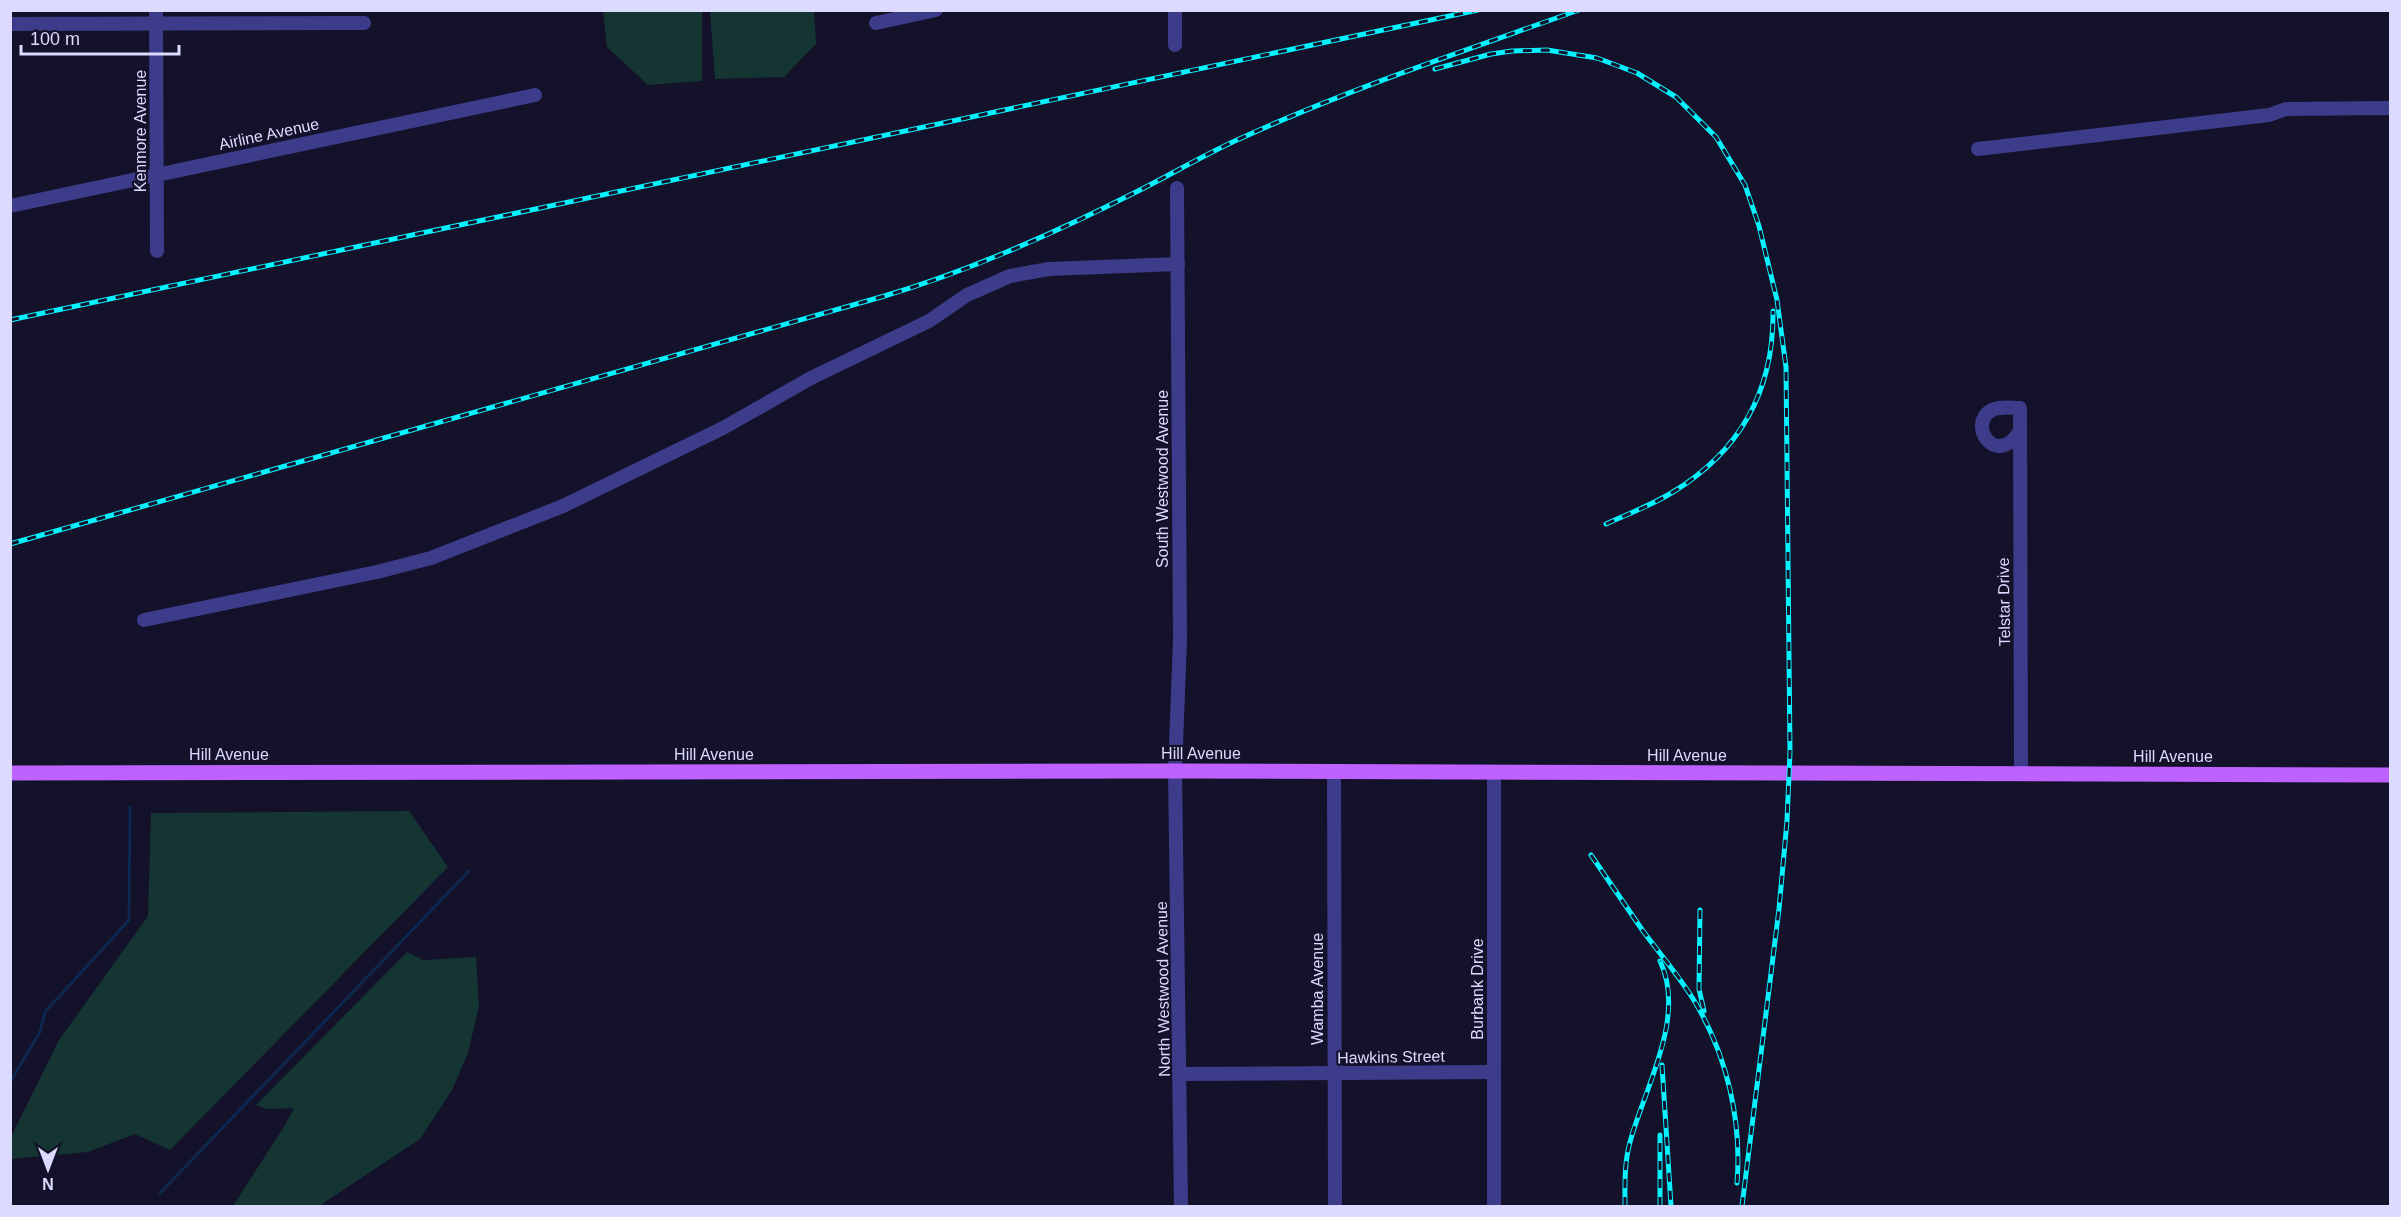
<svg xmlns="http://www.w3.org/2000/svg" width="2401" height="1217" viewBox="0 0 2401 1217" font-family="Arial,sans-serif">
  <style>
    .green { fill: #143532 }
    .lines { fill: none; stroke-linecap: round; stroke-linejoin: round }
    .stream { stroke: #0d284e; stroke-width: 3 }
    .minor { stroke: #3c3c8a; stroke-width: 14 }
    .major { stroke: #bd61ff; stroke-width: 15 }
    .rail-casing { stroke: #06f2ff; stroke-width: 5 }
    .rail { stroke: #14112b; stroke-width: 3; stroke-dasharray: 9; stroke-linecap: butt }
    .labels { text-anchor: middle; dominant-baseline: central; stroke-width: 4.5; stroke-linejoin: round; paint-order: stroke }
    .street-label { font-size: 16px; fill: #dddaff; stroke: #14112b }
  </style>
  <rect width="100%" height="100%" fill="#14112b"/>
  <g class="green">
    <polygon points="603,11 702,11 702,81 648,85 607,47"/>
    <polygon points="710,11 814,11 816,44 784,77 715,79"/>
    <polygon points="409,811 448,867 170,1150 135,1134 88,1152 11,1159 11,1137 59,1040 148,916 151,813"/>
    <polygon points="407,952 423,960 476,957 479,1006 468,1053 452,1090 420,1139 319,1206 233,1206 285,1125 294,1108 267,1109 256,1105"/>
  </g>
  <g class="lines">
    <g class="stream">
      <polyline points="10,1082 40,1032 45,1012 129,920 130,807"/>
      <polyline points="160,1193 469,871"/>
    </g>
    <g class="minor">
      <polyline points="156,10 157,251"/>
      <polyline points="1175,10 1175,45"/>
      <polyline points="876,23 936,10"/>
      <polyline points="10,24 364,23"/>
      <polyline points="1978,149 2269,115 2286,109 2390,108"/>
      <polyline points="1177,188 1180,640 1175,771 1181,1206"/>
      <polyline points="10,206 535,95"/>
      <path d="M2020,431C1996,469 1966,424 1992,410C2000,406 2011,408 2020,408L2021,773"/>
      <polyline points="144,620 377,572 431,558 563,506 723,428 811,378 929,321 967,295 1010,276 1049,269 1178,264"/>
      <polyline points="1334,771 1335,1206"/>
      <polyline points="1494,772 1494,1206"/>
      <polyline points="1181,1074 1493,1072"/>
    </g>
    <polyline class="major" points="10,773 1175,771 2390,775"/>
    <g class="rail-casing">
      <g id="rail">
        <polyline points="1435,69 1491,54 1512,51 1547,50 1597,58 1637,73 1676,97 1716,137 1745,185 1759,226 1777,300 1786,367 1790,752 1787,821 1779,909 1742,1206"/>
        <polyline points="10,320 1478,10"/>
        <path d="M1606,524C1628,514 1652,505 1673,492C1740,451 1774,390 1773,311"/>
        <path d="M10,544L881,297C970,271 1053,234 1136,192C1170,175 1202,156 1237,140C1348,89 1464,51 1579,10"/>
        <path d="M1591,855C1608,880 1626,906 1643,931C1660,954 1680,977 1695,1002C1727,1056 1742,1120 1737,1183"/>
        <polyline points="1700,910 1699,989 1704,1011"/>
        <polyline points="1662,1065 1671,1206"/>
        <path d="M1625,1206C1625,1185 1624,1164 1630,1142C1644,1089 1687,1017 1660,961"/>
        <polyline points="1660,1206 1660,1135"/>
      </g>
    </g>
    <use href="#rail" class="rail"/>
  </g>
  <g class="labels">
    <g class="street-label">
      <text transform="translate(140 131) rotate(-90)">Kenmore Avenue</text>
      <text transform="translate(269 134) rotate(-12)">Airline Avenue</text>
      <text transform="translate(1162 479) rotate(-90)">South Westwood Avenue</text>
      <text transform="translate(2004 602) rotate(-91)">Telstar Drive</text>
      <text x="1201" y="753">Hill Avenue</text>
      <text x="229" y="754">Hill Avenue</text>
      <text x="714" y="754">Hill Avenue</text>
      <text x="1687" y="755">Hill Avenue</text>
      <text x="2173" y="756">Hill Avenue</text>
      <text transform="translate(1163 989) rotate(-91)">North Westwood Avenue</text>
      <text transform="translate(1317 989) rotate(-90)">Wamba Avenue</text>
      <text transform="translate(1477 989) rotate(-90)">Burbank Drive</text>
      <text transform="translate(1391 1057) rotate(-1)">Hawkins Street</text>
    </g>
  </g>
  <rect width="2401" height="1217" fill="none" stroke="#dddaff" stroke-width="24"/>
  <g transform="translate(48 1169) rotate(180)" stroke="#14112b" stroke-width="4.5" paint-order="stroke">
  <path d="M0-4.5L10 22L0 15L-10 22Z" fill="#dddaff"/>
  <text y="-9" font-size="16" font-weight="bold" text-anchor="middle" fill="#dddaff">N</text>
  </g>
  <path d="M21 45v9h158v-9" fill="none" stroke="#dddaff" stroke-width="3"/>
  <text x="30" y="45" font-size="18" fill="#dddaff" stroke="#14112b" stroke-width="4.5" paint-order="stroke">100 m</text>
</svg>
